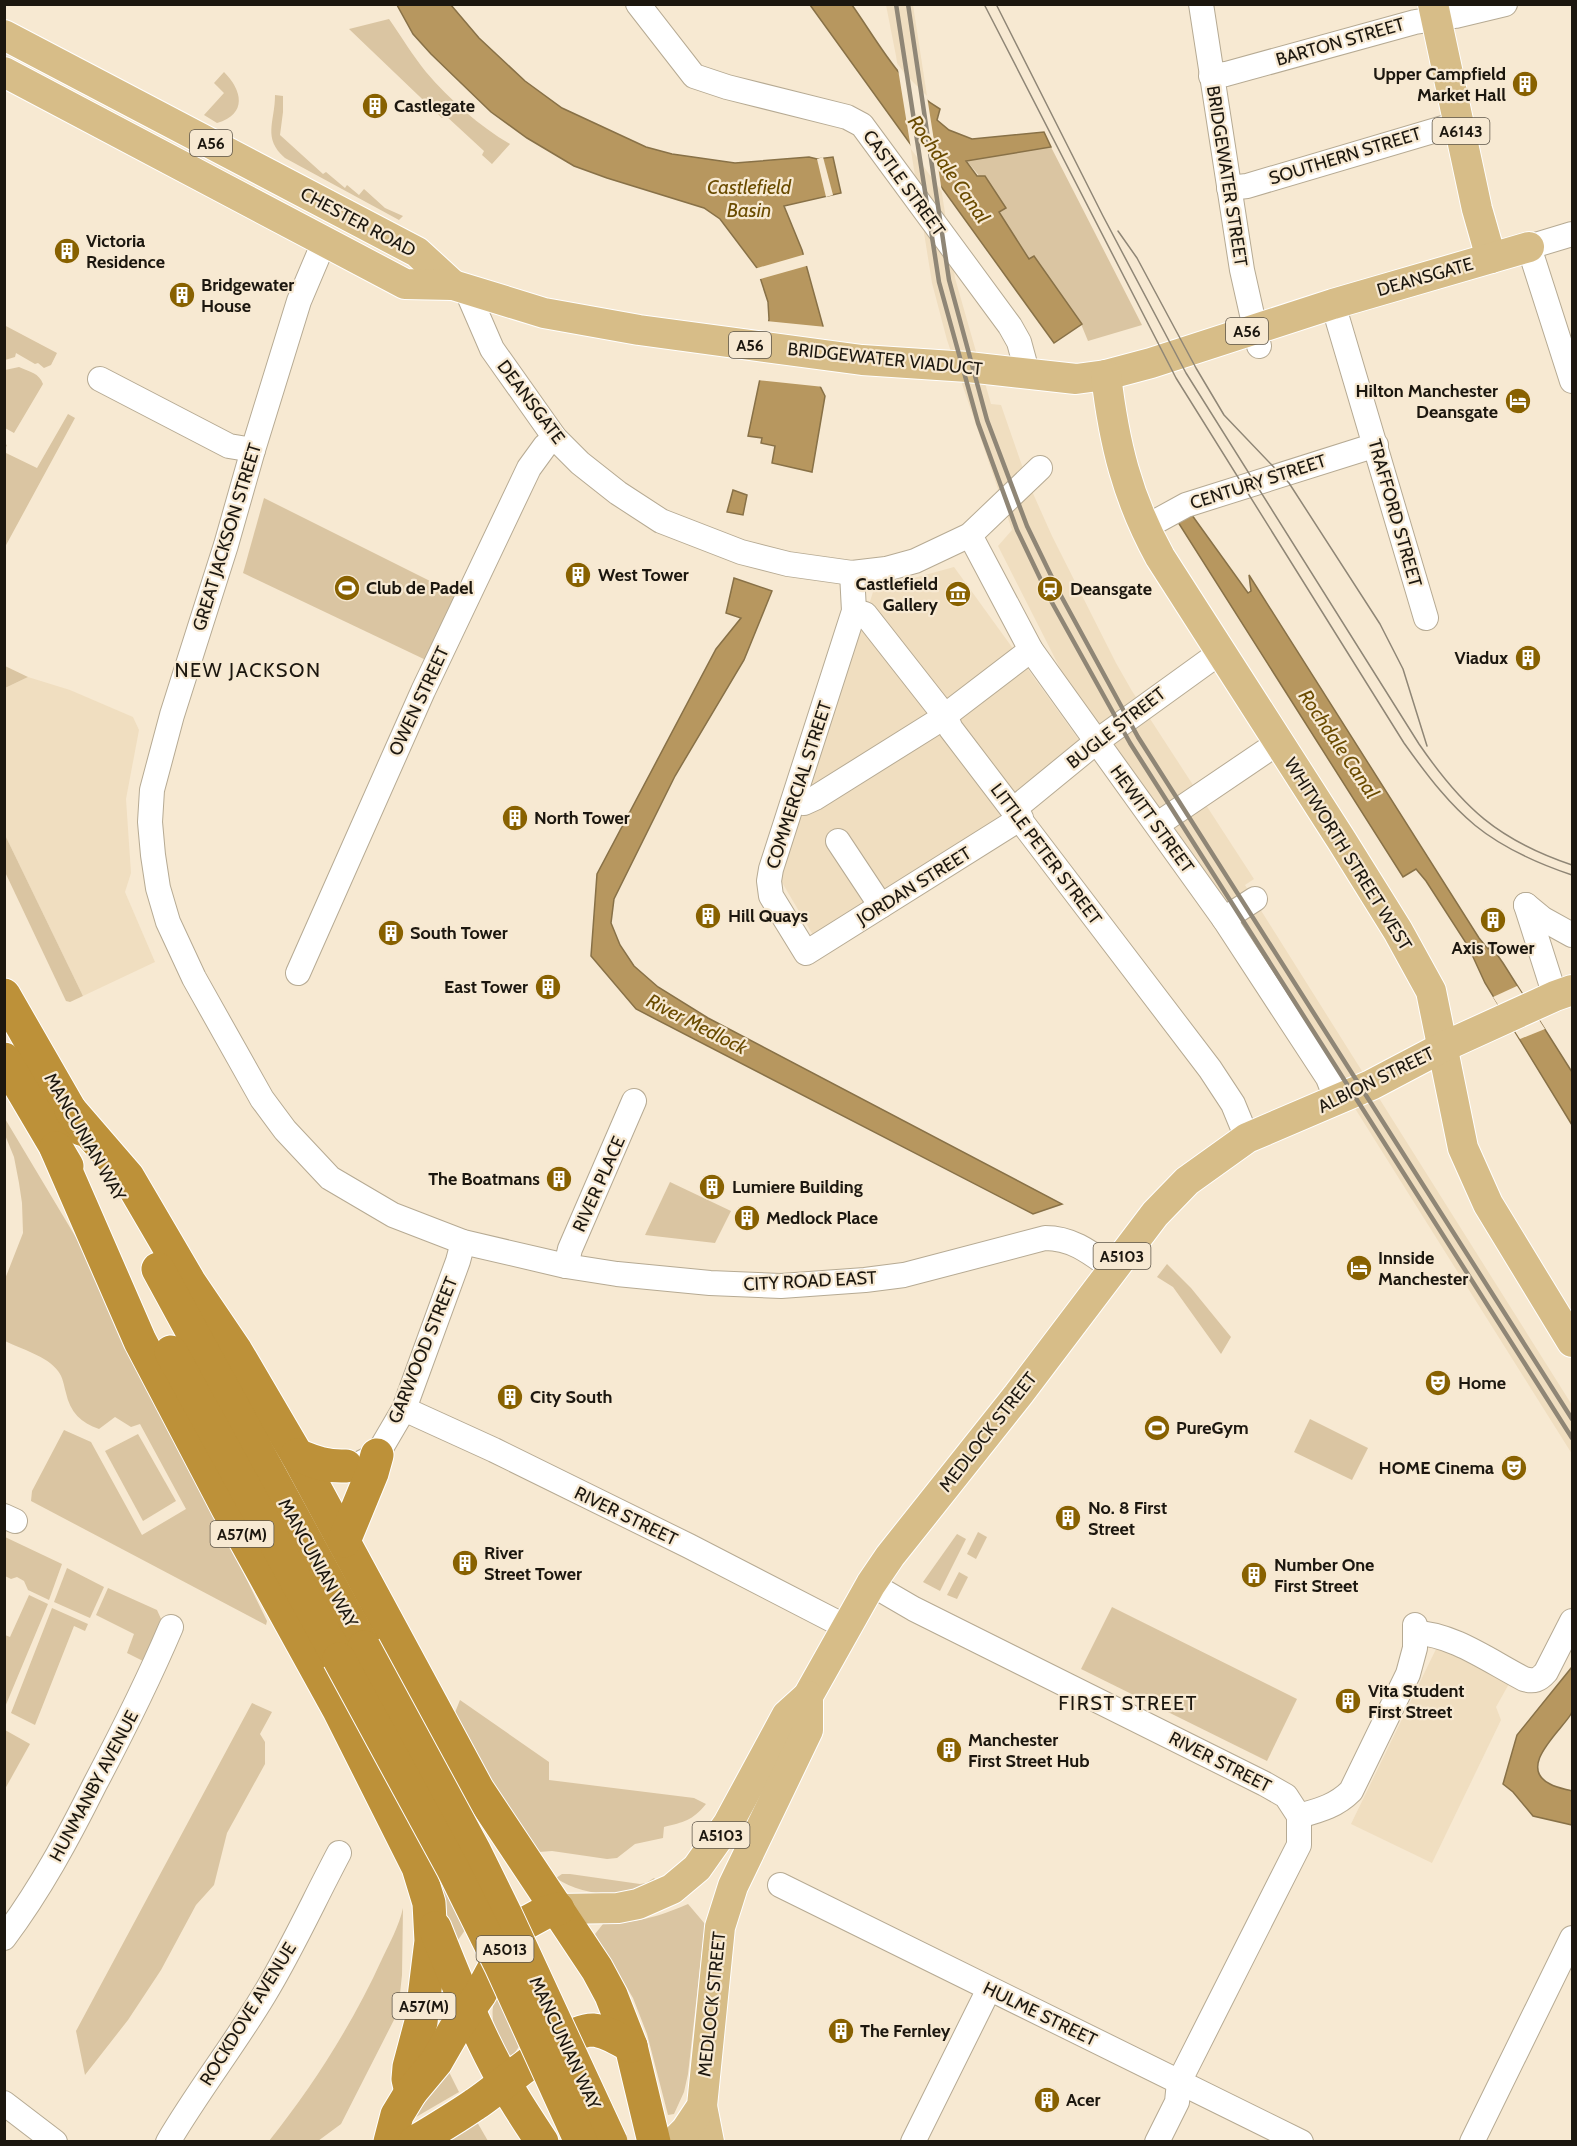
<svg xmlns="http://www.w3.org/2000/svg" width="1577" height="2146" viewBox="0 0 1577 2146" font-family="Cabin,sans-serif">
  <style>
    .built { fill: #f0dec0 }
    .green { fill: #dac5a2 }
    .water { fill: #b7975f; stroke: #887147; stroke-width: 1.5 }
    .pier { fill: #f7e9d2 }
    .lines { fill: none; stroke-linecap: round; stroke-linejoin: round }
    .minor-casing { stroke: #b6aa93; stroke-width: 26 }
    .major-casing { stroke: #fff; stroke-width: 32 }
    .highway-casing { stroke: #fff; stroke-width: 35 }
    .minor { stroke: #fff; stroke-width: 24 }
    .major { stroke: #d7bd88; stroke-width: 30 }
    .highway { stroke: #bd9139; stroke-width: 33 }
    .tram { stroke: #8f8676; stroke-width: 1.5 }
    .rail { stroke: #8f8676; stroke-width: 4.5 }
    .highway-bridge-casing { stroke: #fff; stroke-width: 35; stroke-linecap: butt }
    .highway-bridge { stroke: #bd9139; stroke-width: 33 }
    .labels { text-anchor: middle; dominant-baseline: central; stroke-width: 4.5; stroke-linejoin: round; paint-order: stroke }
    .shield { fill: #f7e9d2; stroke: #5e564a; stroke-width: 1.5 }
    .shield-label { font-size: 16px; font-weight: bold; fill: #1c170f }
    .street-label { font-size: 18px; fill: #1c170f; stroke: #f7e9d2 }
    .poi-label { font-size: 18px; font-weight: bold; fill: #1c170f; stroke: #f7e9d2; text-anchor: start }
    .water-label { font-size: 20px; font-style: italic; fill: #6a4b00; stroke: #f7e9d2 }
    .neighbourhood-label { font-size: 20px; letter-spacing: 1.5px; fill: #1c170f; stroke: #f7e9d2 }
  </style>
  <rect width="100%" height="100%" fill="#f7e9d2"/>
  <g class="built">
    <polygon points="886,5 913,5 955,278 991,404 1001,405 1027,480 1052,536 1116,663 1132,691 1254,879 1245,885 1572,1405 1572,1454 1334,1075 1213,889 1064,676 998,546 1012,530 947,340 932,283 896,56"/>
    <polygon points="954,567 1079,740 998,822 813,935 780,879 874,589"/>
    <polygon points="28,677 70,690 133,717 139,730 126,799 131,873 125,892 155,962 83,996 5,835 5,688"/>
    <polygon points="1437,1647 1510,1682 1496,1707 1501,1720 1432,1863 1351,1824"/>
  </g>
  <g class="green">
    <path d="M389,19C401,36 413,56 426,72C450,100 479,126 510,144L492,164L482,155L484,151L445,115L442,118L349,29Z"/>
    <path d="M224,72C242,90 248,114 217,123L204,115L224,93L214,83Z"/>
    <path d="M275,95L283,96V112L280,135L323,174L326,172L345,188L347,185L359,195L364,189L385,208L403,216L399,220L285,158C262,138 275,122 275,95Z"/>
    <polygon points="1051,147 1142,325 1088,341 1081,324 1034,256 1029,260 999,212 1006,208 966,160"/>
    <polygon points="4,325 57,353 51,365 44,368 38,363 35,364 16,353 15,357 5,360"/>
    <path d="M19,367C30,372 39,373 43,384L14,433L5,428V370Z"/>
    <polygon points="68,414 75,418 5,547 5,444 7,445 5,450 6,453 37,468"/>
    <polygon points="264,498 458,595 428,661 243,573"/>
    <polygon points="5,666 28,677 5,688"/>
    <polygon points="5,835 83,996 70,1002 66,1001 5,872"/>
    <path d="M4,1117L93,1266L267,1621L266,1625L31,1501L32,1491L64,1430L91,1442L142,1535L186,1509L140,1424L131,1427L115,1417L99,1429C81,1423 70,1412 66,1393C64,1386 63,1377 58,1371C47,1356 21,1349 5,1341V1279L23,1233L22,1203L19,1183L14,1157L5,1135Z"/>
    <polygon points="670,1182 731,1211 715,1243 645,1235"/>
    <polygon points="1167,1264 1191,1288 1231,1337 1221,1354 1173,1287 1157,1277"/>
    <polygon points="1310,1419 1368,1448 1352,1480 1294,1452"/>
    <polygon points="138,1434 176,1501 143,1521 105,1451"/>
    <polygon points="978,1532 987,1537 976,1559 967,1554"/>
    <polygon points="957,1534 966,1539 940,1591 923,1582"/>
    <polygon points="5,1537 62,1564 49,1600 28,1590 24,1581 17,1577 11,1579 5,1576"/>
    <polygon points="67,1568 104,1587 90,1618 54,1602"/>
    <polygon points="959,1572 968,1577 957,1599 947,1595"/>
    <polygon points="108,1588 157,1610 162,1621 145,1662 127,1653 134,1634 96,1615"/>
    <polygon points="29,1595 48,1604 5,1707 5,1635 10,1637"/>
    <polygon points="1112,1607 1297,1699 1267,1761 1081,1669"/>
    <polygon points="52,1608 88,1624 85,1631 74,1626 35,1725 11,1713"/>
    <path d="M460,1700L549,1762V1780L694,1798L706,1804C692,1821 684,1822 664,1827L663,1838L635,1844L617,1858L607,1859L552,1851L539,1852L483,1769L454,1715Z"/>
    <polygon points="252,1703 272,1712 260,1734 265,1742 265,1764 227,1833 214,1885 196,1905 161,1970 128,2020 85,2075 76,2031"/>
    <polygon points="5,1730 30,1744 5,1789 4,1730"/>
    <polygon points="426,1865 439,1877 465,1930 456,1943"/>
    <path d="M562,1874H570L640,1884L646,1883L654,1878L659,1883C649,1886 638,1891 628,1893C604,1897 575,1891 556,1878Z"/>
    <path d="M688,1904L705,1924L688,2074L684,2092L674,2114L668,2115L647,2034L633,1998L595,1934L603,1924C637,1922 656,1918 688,1904Z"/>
    <path d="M403,1908L402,1975L398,2012L341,2124L318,2141H269C313,2086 353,2023 382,1959C390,1942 399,1926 403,1908Z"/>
    <path d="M498,1988L522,2042L514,2054L507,2057C494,2029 487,2018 498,1988Z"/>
    <polygon points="444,2062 459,2092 416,2117 415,2116"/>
    <polygon points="477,2122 488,2141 445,2142"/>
  </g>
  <g class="water">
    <polygon points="397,5 451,5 479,38 525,81 562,108 646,147 672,154 735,163 809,157 817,159 833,157 841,193 784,206 802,250 823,326 820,386 825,396 812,472 772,463 775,446 761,443 762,438 748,436 761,374 769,319 768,302 757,268 720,219 704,208 607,178 574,166 527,138 491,112 431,54 413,34"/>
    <path d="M810,5H852C877,40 901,87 940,109L937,120L949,130L972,139L1044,132L1051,147L966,161L977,176H985L1006,208L999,212L1029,259L1034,256L1082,324L1054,343Z"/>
    <polygon points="733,490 747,495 743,515 727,512"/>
    <polygon points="1189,511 1248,593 1251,591 1249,575 1479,938 1488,949 1491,946 1503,963 1572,1072 1572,1125 1485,983 1468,946 1426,881 1416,869 1403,877 1176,519"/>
    <polygon points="734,578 772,591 744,660 675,776 614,899 611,923 620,945 634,966 658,987 708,1018 1062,1204 1033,1214 636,1009 591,956 597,874 716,649 741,618 726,613"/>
    <path d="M1572,1667C1573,1677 1576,1705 1571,1714C1562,1730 1516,1767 1550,1784C1557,1788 1565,1789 1572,1791V1825L1533,1816L1513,1792L1503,1784L1517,1735Z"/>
  </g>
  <g class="pier">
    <polygon points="897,63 905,74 927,96 942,192 911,149"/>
    <polygon points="823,157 833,195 826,197 817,159"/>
    <polygon points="806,254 810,265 757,280 754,269"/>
    <polygon points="766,321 826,327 824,387 757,380"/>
    <polygon points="1517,986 1545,1029 1520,1039 1493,997"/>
  </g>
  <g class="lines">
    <g class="minor-casing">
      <g id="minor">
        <polyline points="638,4 694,76 727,87 847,117 862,125 1010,326 1019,342 1028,375"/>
        <polyline points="1201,4 1242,270 1259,346"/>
        <polyline points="1211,76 1226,74 1415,22 1455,16 1505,4"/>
        <polyline points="1229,188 1247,186 1460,123"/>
        <polyline points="1572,234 1529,247 1572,381"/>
        <path d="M324,242L299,301L253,450L226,545L172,715L152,790L150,822L153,855L158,888L168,922L194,978L262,1099L285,1130L330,1178L393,1215L463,1242L566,1266L617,1274L710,1283L781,1286L865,1280L904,1275L1045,1238C1073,1238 1091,1253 1113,1269"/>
        <polyline points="466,289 492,349 555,438 580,463 618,493 661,521 741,552 788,564 852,573 886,569 915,561 970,535 1040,468"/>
        <polyline points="1333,304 1426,618"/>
        <polyline points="100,379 229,446 253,450"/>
        <polyline points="1144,528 1186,505 1376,445"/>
        <polyline points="970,535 1031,650 1224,919 1328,1078 1337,1101"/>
        <polyline points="852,573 854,611 771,869 769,881 771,896 806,953 1021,818"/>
        <polyline points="854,611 865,614 945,716 951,729 1210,1069 1233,1104 1247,1138"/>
        <polyline points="795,800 804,803 815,798 938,721 1031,650"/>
        <polyline points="1013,810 1096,742 1222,651"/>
        <polyline points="1158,824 1279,742"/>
        <polyline points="838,841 881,906"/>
        <polyline points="1526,905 1555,996"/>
        <polyline points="1526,905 1543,919 1572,935"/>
        <polyline points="1224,919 1255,899"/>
        <polyline points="298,973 423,691 529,468 545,446 555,438"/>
        <polyline points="566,1266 570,1249 634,1101"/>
        <polyline points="404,1409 494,1450 689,1546 846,1627"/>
        <polyline points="363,1462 377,1455 404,1409 458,1261 463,1242"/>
        <polyline points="4,1516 15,1521"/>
        <polyline points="871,1584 914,1609 1265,1784 1286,1796 1299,1816 1299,1845 1179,2082 1177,2102 1157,2142"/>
        <path d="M1415,1633C1451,1633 1491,1662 1524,1679C1534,1682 1539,1680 1546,1672L1572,1621"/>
        <path d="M1299,1816C1320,1810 1336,1806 1351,1791L1408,1674L1415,1648V1625"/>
        <polyline points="780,1885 1301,2142"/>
        <path d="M4,1938C40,1890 68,1838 95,1784C122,1733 148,1681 171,1627"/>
        <polyline points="4,2103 55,2142"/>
        <path d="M168,2142C198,2091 234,2045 264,1995C292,1949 314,1900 339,1853"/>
        <polyline points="913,2142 989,1989"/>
        <polyline points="1472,2142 1572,1938"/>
      </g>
    </g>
    <g class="major-casing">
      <g id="major">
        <polyline points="1433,4 1477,209 1491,258"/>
        <polyline points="4,35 417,252 453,285"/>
        <polyline points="4,72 405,284 453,285 544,313 639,330 862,360 968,367 1076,379 1106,375 1151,363 1333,304 1529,247"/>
        <path d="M1106,375C1114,443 1127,497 1160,557L1342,841L1398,931L1431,991L1463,1148L1488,1204L1572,1342"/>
        <polyline points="558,1909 618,1908 638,1904 672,1889 697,1868 728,1824 787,1715 808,1696 871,1584 890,1556 1018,1395 1155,1214 1187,1181 1247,1138 1371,1085 1443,1047 1555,996 1572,990"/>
        <polyline points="702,2106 709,2142"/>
        <polyline points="674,2142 686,2130 702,2106 720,1927 733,1886 808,1730 808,1696"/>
      </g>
    </g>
    <g class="highway-casing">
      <g id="highway">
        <polyline points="4,995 81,1129"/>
        <polyline points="4,1059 67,1166"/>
        <polyline points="71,1111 128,1177 190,1283 236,1351 297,1455 478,1790 597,1969 611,1995 631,2046 654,2142"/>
        <polyline points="56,1148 140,1341 228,1509 339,1710 418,1867 429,1903 431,1941 421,2022 409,2067 408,2079 411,2092"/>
        <polyline points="158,1269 364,1647"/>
        <polyline points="171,1352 339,1659"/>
        <path d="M297,1455C314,1462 327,1467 346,1466"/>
        <polyline points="344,1541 372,1473 377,1455"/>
        <path d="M435,1928C456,1981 477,2033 505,2083C516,2103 529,2122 542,2142"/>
        <polyline points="390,2142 397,2115 411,2092 436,2062 455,2029 480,1994 508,1942 520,1926 544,1913 558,1909"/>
        <path d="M415,2142C435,2130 455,2118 474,2105C501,2088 564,2029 593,2030C606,2031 620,2040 631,2046"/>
      </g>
    </g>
    <use href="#minor" class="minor"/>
    <use href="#major" class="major"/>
    <use href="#highway" class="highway"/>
    <g class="tram">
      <path d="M984,4L1176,378L1404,743C1456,816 1486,846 1572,875"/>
      <path d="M996,4L1103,216L1186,373L1419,744C1463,808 1498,840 1572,865"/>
      <polyline points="1118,231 1137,258 1196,368 1224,415 1289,483 1380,624 1403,669 1427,746"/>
    </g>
    <g class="rail">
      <polyline points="896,4 939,282 978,423 1017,530 1050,599 1130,743 1572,1438"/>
      <polyline points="908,4 949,280 987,420 1027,526 1060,594 1138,737 1572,1419"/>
    </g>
    <g class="highway-bridge-casing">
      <g id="highway-bridge">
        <polyline points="364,1647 474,1850 505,1913 611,2142"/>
        <polyline points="339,1659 453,1869 501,1966 581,2142"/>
      </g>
    </g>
    <use href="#highway-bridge" class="highway-bridge"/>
  </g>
  <defs>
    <g id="building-disc" transform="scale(1.35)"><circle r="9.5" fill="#886100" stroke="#f7e9d2"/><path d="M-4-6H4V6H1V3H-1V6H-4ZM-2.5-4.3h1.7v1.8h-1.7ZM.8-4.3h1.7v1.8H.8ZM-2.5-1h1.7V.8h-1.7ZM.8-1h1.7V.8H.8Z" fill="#fff"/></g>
    <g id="hotel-disc" transform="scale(1.35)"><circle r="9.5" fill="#886100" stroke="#f7e9d2"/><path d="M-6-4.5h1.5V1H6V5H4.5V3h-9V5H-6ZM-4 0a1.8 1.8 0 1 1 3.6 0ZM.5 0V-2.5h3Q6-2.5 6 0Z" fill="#fff"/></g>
    <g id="stadium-disc" transform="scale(1.35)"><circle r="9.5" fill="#886100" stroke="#f7e9d2"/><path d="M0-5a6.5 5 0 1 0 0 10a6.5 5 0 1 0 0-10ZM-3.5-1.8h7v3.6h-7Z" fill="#fff"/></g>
    <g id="station-disc" transform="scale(1.35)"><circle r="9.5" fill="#886100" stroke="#f7e9d2"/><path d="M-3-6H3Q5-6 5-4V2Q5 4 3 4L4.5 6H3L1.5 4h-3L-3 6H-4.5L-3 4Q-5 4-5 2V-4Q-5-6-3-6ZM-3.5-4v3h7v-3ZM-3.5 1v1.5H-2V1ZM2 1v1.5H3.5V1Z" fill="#fff"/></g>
    <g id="museum-disc" transform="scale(1.35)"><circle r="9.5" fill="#886100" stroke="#f7e9d2"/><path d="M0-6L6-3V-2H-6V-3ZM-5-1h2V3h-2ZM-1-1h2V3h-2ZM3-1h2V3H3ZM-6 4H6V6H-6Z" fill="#fff"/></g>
    <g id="theatre-disc" transform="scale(1.35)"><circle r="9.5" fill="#886100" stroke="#f7e9d2"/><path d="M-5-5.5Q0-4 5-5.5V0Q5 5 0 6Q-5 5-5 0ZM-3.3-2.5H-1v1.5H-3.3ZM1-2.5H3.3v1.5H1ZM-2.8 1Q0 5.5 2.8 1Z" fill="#fff"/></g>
  </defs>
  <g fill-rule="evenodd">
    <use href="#building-disc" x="1525" y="84"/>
    <use href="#building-disc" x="375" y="106"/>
    <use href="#building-disc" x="67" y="251"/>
    <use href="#building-disc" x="182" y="295"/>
    <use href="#hotel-disc" x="1518" y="401"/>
    <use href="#building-disc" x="578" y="575"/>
    <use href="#stadium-disc" x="347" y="588"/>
    <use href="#station-disc" x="1050" y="589"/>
    <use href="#museum-disc" x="958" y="594"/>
    <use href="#building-disc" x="1528" y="658"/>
    <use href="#building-disc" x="515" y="818"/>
    <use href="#building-disc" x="708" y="916"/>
    <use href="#building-disc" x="1493" y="920"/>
    <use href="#building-disc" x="391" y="933"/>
    <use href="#building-disc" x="548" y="987"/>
    <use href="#building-disc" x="559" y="1179"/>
    <use href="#building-disc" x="712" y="1187"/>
    <use href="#building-disc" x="747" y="1218"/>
    <use href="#hotel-disc" x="1359" y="1268"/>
    <use href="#theatre-disc" x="1438" y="1383"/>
    <use href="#building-disc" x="510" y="1397"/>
    <use href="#stadium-disc" x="1157" y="1428"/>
    <use href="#theatre-disc" x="1514" y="1468"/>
    <use href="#building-disc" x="1068" y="1518"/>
    <use href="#building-disc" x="465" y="1563"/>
    <use href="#building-disc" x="1254" y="1575"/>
    <use href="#building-disc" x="1348" y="1701"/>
    <use href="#building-disc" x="949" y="1750"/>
    <use href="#building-disc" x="841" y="2031"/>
    <use href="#building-disc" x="1047" y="2100"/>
  </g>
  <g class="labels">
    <g class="shield">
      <rect x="1432.5" y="118" width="57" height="26" rx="4.5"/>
      <rect x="190" y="130" width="42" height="26" rx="4.5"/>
      <rect x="1226" y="318" width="42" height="26" rx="4.5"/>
      <rect x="729" y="332" width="42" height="26" rx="4.5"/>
      <rect x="1093.5" y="1243" width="57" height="26" rx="4.5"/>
      <rect x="210.5" y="1521" width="63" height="26" rx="4.5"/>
      <rect x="692.5" y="1822" width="57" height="26" rx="4.5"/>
      <rect x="476.5" y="1936" width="57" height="26" rx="4.5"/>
      <rect x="392.5" y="1993" width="63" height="26" rx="4.5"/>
    </g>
    <g class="shield-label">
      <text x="1461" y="131">A6143</text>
      <text x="211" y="143">A56</text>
      <text x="1247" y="331">A56</text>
      <text x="750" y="345">A56</text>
      <text x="1122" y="1256">A5103</text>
      <text x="242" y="1534">A57(M)</text>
      <text x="721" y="1835">A5103</text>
      <text x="505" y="1949">A5013</text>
      <text x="424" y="2006">A57(M)</text>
    </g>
    <g class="street-label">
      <text transform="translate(1340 42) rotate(-16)">BARTON STREET</text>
      <text transform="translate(1345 156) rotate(-17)">SOUTHERN STREET</text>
      <text transform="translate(1227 176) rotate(81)">BRIDGEWATER STREET</text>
      <text transform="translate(904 183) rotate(54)">CASTLE STREET</text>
      <text transform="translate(358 222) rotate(28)">CHESTER ROAD</text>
      <text transform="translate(1425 277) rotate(-16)">DEANSGATE</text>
      <text transform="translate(885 359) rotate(6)">BRIDGEWATER VIADUCT</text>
      <text transform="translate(531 402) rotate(53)">DEANSGATE</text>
      <text transform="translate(1258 482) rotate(-18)">CENTURY STREET</text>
      <text transform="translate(1395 513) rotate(74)">TRAFFORD STREET</text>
      <text transform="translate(227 537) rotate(-73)">GREAT JACKSON STREET</text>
      <text transform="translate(419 701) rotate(-65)">OWEN STREET</text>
      <text transform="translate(1116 728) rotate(-38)">BUGLE STREET</text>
      <text transform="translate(799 785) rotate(-72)">COMMERCIAL STREET</text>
      <text transform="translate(1152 819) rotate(54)">HEWITT STREET</text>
      <text transform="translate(1046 854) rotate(53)">LITTLE PETER STREET</text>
      <text transform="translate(1348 854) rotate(58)">WHITWORTH STREET WEST</text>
      <text transform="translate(914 886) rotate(-32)">JORDAN STREET</text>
      <text transform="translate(1376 1080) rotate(-26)">ALBION STREET</text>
      <text transform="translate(85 1137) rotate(60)">MANCUNIAN WAY</text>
      <text transform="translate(599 1184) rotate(-66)">RIVER PLACE</text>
      <text transform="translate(810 1281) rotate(-3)">CITY ROAD EAST</text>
      <text transform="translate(423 1350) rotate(-68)">GARWOOD STREET</text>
      <text transform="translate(988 1432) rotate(-52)">MEDLOCK STREET</text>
      <text transform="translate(626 1516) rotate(26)">RIVER STREET</text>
      <text transform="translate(318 1563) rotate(61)">MANCUNIAN WAY</text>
      <text transform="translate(1220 1762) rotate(27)">RIVER STREET</text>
      <text transform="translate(94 1786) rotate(-62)">HUNMANBY AVENUE</text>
      <text transform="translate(712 2004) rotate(-84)">MEDLOCK STREET</text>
      <text transform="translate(248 2014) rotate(-58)">ROCKDOVE AVENUE</text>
      <text transform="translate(1040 2014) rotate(26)">HULME STREET</text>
      <text transform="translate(565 2043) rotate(65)">MANCUNIAN WAY</text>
    </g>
    <g class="poi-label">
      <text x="1506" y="74" text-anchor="end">Upper Campfield<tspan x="1506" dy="21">Market Hall</tspan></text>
      <text x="394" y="106">Castlegate</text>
      <text x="86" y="241">Victoria<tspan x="86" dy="21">Residence</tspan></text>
      <text x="201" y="285">Bridgewater<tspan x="201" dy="21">House</tspan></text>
      <text x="1498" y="391" text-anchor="end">Hilton Manchester<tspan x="1498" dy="21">Deansgate</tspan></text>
      <text x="598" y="575">West Tower</text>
      <text x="938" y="584" text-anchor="end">Castlefield<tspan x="938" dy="21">Gallery</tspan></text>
      <text x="366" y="588">Club de Padel</text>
      <text x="1070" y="589">Deansgate</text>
      <text x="1508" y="658" text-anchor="end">Viadux</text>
      <text x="534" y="818">North Tower</text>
      <text x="728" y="916">Hill Quays</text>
      <text x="410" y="933">South Tower</text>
      <text x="1493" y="948" text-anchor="middle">Axis Tower</text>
      <text x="528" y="987" text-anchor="end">East Tower</text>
      <text x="540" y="1179" text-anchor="end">The Boatmans</text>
      <text x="732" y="1187">Lumiere Building</text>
      <text x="766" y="1218">Medlock Place</text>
      <text x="1378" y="1258">Innside<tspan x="1378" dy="21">Manchester</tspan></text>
      <text x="1458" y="1383">Home</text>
      <text x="530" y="1397">City South</text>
      <text x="1176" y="1428">PureGym</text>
      <text x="1494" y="1468" text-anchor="end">HOME Cinema</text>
      <text x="1088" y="1508">No. 8 First<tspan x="1088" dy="21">Street</tspan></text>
      <text x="484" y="1553">River<tspan x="484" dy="21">Street Tower</tspan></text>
      <text x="1274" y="1565">Number One<tspan x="1274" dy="21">First Street</tspan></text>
      <text x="1368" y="1691">Vita Student<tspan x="1368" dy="21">First Street</tspan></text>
      <text x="968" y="1740">Manchester<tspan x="968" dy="21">First Street Hub</tspan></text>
      <text x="860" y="2031">The Fernley</text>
      <text x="1066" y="2100">Acer</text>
    </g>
    <g class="water-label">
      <text transform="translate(949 169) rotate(55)">Rochdale Canal</text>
      <text x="749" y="187">Castlefield<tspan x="749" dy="23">Basin</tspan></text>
      <text transform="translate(1339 744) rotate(56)">Rochdale Canal</text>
      <text transform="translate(697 1024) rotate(27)">River Medlock</text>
    </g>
    <g class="neighbourhood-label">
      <text x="248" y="670">NEW JACKSON</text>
      <text x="1128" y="1703">FIRST STREET</text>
    </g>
  </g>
  <rect width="1577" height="2146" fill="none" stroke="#1c170f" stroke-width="12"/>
</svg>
